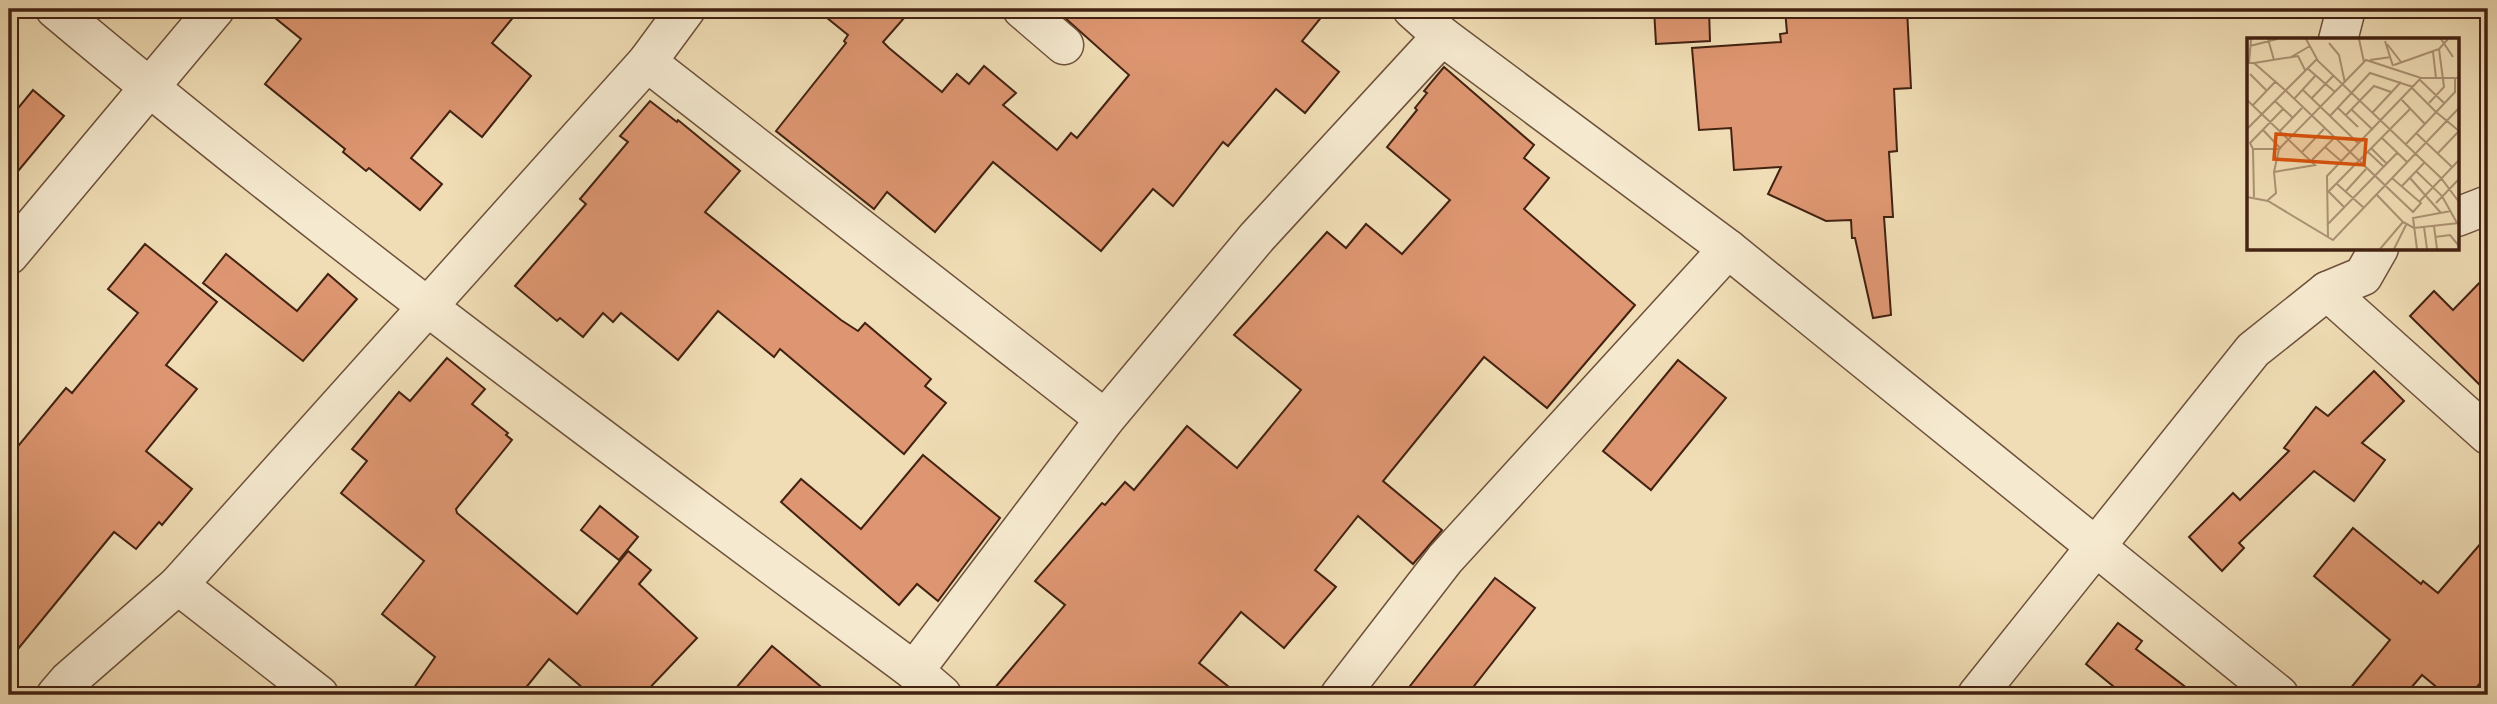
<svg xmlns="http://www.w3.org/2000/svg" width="2497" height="704" viewBox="0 0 2497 704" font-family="Alegreya,serif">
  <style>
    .building { fill: #dd9671; stroke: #432212; stroke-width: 2 }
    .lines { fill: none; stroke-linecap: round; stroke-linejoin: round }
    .street-casing { stroke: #6e513b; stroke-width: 41 }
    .street { stroke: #f5e9cf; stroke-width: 38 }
    .inset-road { fill: none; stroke: #ab9274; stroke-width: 2 }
    .view { fill: #d8540d; fill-opacity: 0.15; stroke: #d8540d; stroke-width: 3.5 }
    .inset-edge { fill: none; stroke: #432212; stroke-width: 3.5 }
  </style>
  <rect width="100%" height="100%" fill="#f0ddb5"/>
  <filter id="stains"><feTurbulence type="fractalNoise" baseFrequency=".00286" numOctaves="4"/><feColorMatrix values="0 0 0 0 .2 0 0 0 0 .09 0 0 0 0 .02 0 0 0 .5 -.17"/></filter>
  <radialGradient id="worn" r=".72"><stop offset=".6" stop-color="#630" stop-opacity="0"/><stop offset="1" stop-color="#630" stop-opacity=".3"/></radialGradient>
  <g class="building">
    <polygon points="264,9 520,9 492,43 531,76 482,137 450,111 411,158 442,184 420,210 369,168 366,171 343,152 345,149 265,84 301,39"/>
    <polygon points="816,9 912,9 883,42 889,48 942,92 957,74 969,84 984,66 1016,93 1003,105 1057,150 1071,133 1077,138 1129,75 1055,9 1328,9 1302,41 1339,72 1305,113 1276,89 1228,146 1223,142 1173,206 1153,189 1101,251 993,162 935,232 887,192 874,209 776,131 846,43 844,41 848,35"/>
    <polygon points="1654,9 1709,9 1710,41 1656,44"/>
    <polygon points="1785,9 1907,9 1911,88 1894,89 1897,151 1889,152 1893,217 1884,217 1891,315 1873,318 1855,238 1852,238 1851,220 1826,221 1768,194 1781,167 1734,170 1731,128 1699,130 1692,48 1781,42 1780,34 1787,33"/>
    <polygon points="1444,67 1534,145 1524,158 1549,178 1524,209 1635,305 1547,408 1484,357 1383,481 1442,530 1413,564 1358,516 1315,570 1336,587 1284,648 1241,612 1199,663 1239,695 989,695 1065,605 1035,581 1102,503 1105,505 1125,482 1134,490 1187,426 1237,468 1301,390 1234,335 1327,232 1346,248 1366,224 1402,254 1450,200 1387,147 1417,110 1415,108 1427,93 1424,91"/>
    <polygon points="33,90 64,116 9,182 9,119"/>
    <polygon points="650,101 677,122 678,120 740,171 705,212 841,320 858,331 865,323 931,379 925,386 946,403 904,454 780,349 774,357 718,311 678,360 621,313 613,322 603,313 583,337 560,318 557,321 515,286 586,204 580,199 628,142 620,136"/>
    <polygon points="145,244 217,302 166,365 197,389 146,451 192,489 162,525 159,522 136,549 114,532 9,660 9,457 66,388 72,393 138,313 108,289"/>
    <polygon points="226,254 297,311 328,274 357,299 303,361 203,283"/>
    <polygon points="2488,274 2488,393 2410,316 2434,291 2453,310"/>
    <polygon points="447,358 485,389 472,404 508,433 506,435 512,440 456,509 457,513 577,614 628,551 651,570 639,584 697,638 643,695 591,695 549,659 520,695 409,695 435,657 382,614 424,561 341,493 367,461 352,449 399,392 410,401"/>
    <polygon points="1678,360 1726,398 1651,490 1603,451"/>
    <polygon points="2374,371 2404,401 2362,443 2385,460 2354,501 2314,471 2239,543 2244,548 2222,571 2189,537 2233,493 2240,500 2289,451 2284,448 2316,407 2328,416"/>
    <polygon points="923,455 1000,518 938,601 917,584 899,605 781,502 801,479 861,529"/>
    <polygon points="600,506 638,537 619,560 581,530"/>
    <polygon points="2353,528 2421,584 2423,581 2438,593 2488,535 2488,674 2470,695 2446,695 2422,675 2405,695 2345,695 2390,640 2314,576"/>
    <polygon points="1495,578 1535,608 1467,695 1403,695"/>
    <polygon points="2118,623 2142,641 2136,649 2196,695 2124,695 2086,664"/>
    <polygon points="772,646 831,695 730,695"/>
  </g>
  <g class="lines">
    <g class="street-casing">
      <g id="street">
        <path d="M55,9C332,242 624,455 914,671L942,695"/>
        <polyline points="1022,9 1064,45"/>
        <polyline points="1412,9 1442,36 1728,249 2279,695"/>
        <polyline points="2338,40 2346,9"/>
        <polyline points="647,62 1105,419"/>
        <polyline points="2457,217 2488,205"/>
        <polyline points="9,255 215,9"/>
        <polyline points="2327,291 2488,435"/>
        <polyline points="178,585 319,695"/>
        <polyline points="914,671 1105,419 1257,237 1442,36"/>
        <polyline points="56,695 68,681 178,585 647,62 686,9"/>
        <polyline points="1340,695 1445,559 1728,249"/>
        <polyline points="1977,695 2253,350 2327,291 2363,276 2379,248"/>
      </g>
    </g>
    <use href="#street" class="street"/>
  </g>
  <g transform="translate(2247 38)">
    <rect width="212" height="212" fill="#f0ddb5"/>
    <path class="inset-road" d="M21,1L27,22M59,1L71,23L194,140L212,164M112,1L117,24M194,1L206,19M138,3L146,28M82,5L92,17L98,45M140,6L154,24M3,8L30,1M186,14L189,40M44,19L63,8M123,22L144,19M0,25H7L38,52L166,174L174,165L145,140M2,25L4,1M7,25L51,18L58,32M147,27L192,11M60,30L88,54M3,36L20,53M173,42L197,65M165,50L189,74L200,83L212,93L191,115M56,52L112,106M47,61L69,37M64,61L87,37M0,62L68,127L27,134L29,155L21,162M155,62L178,86M28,63L46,80M182,65L197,49L192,11L201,1M6,67L28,44M90,69L111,89M105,72L126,92M126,74L154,44M83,78L123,35L166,49M98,78L127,48L144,54M0,91L70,21M16,92L34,111M33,93L55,70M169,95L205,129M135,100L160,124M159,106L208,54V40M78,109L94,123M124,110L140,126M6,111L3,105L36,71M55,114L77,91M121,114L137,129M65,122L86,101M169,133L195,158L210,185M27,134L32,111L119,22L174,40H212M163,140L194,175M90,146L116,169M154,149L177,125M99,153L119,131M82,154L98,170M80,155L163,71M129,156L156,184L133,211M0,159L21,163L86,202L212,70M7,159L6,111H32M172,164L212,122M189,165L212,141M156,184L167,190L212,185M80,187L151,114M187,188L190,211M177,189L180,211M81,199L80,138L174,40M188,199L203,197L212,208M147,211L159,187M170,211L166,180L204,173"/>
    <path class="view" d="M29,96L119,102L117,127L27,121Z"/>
    <rect width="212" height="212" class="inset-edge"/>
  </g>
  <rect width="2497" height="704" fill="none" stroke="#f0ddb5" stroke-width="35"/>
  <rect x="10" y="10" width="2476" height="683" fill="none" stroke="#432212" stroke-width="3.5"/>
  <rect x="18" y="18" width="2462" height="669" fill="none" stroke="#432212" stroke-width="2"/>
  <rect width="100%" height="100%" filter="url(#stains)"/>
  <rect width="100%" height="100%" fill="url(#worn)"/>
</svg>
